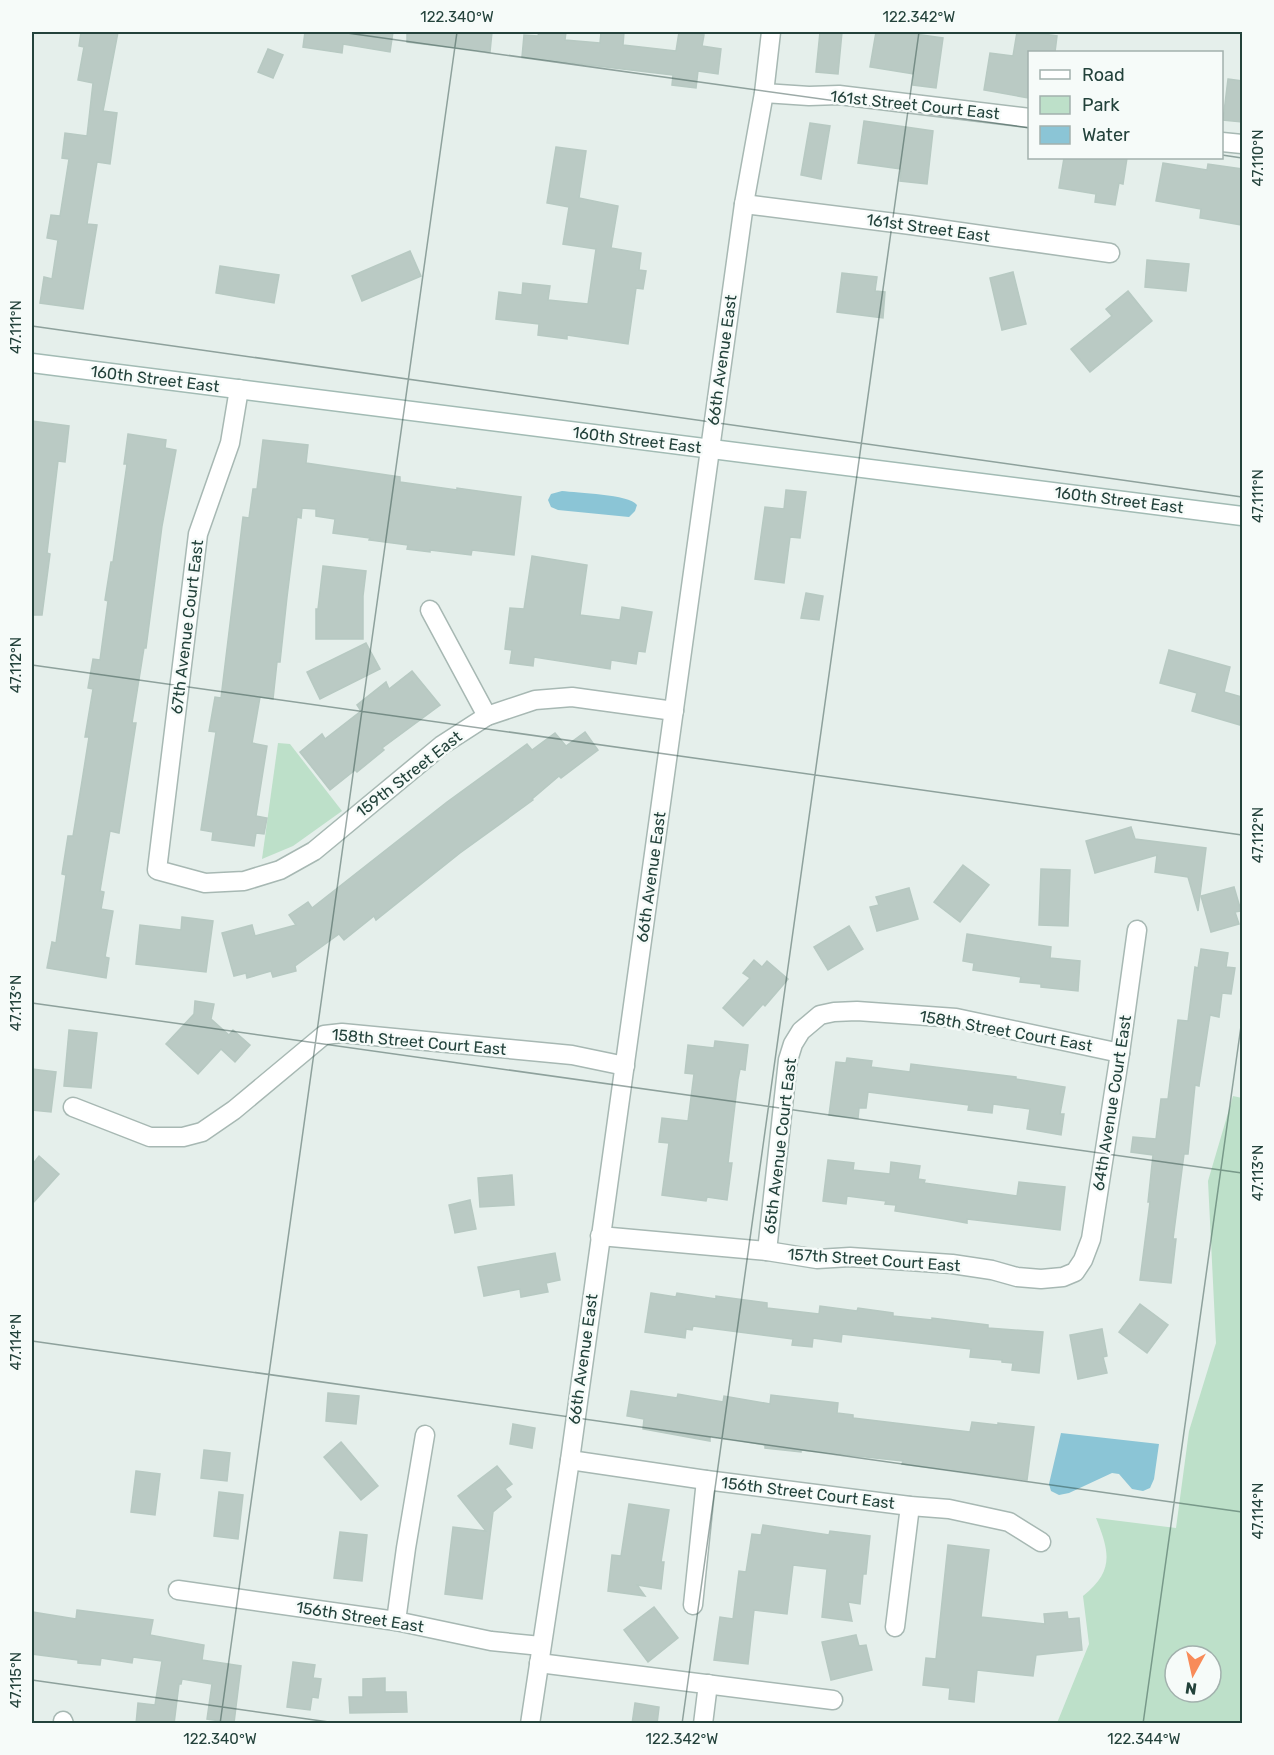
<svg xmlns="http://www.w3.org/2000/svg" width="1274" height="1755" viewBox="0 0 1274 1755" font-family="Rubik,sans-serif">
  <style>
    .green { fill: #bde0c9; fill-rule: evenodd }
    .water { fill: #8bc5d6 }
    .building { fill: #bacac4; stroke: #b7c9c2; stroke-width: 1.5 }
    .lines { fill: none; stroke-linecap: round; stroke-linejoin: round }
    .minor-casing { stroke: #a7b8b3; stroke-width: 21 }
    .secondary-casing { stroke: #a2bbb4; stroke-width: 21 }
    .minor { stroke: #fff; stroke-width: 18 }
    .secondary { stroke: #fff; stroke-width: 18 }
    .ticks { fill: none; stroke: #23423b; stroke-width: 1.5; stroke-opacity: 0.45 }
    .labels { text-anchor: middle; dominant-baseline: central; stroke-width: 5; stroke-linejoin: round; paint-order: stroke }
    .street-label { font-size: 16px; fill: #23423b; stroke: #f6fbf9 }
    .neatline { fill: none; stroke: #23423b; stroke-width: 2 }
    .ticks-label { font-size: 15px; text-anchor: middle; fill: #23423b }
  </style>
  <rect width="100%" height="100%" fill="#e5efeb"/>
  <g class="green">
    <polygon points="278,743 290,744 342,811 293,846 262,859"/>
    <path d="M1233,1096L1242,1098V1723H1057L1089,1644L1083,1596C1114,1571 1110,1553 1096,1518L1176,1528L1189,1431L1216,1343L1208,1181ZM1175,1656H1211V1692H1175Z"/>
  </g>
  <g class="water">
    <path d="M562,491C577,493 629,494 637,505L635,511L629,517L558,510L551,507L548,500L551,494Z"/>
    <polygon points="1061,1433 1159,1444 1154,1479 1150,1488 1143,1491 1132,1489 1119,1474 1112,1473 1069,1493 1059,1495 1051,1491 1049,1484"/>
  </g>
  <g class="building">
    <polygon points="81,32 118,32 103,111 117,113 110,164 97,162 87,224 97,225 83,309 40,303 44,277 52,279 58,240 47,238 51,215 60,216 69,159 62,158 65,133 87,136 93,83 78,80 84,47 79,46"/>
    <polygon points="305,32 393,32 390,52 343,44 342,53 303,47"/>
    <polygon points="407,32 492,32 490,52 407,42"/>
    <polygon points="539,32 566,32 565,40 600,43 601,32 624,32 623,45 676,51 679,32 704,35 702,46 721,49 718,74 698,71 696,88 672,85 673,75 522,57 524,35 538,36"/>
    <polygon points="820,32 842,32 838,74 816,72"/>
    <polygon points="876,32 900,32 943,38 936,88 913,85 914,74 870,67"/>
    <polygon points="1017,32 1029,32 1057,36 1055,52 1029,52 1029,98 984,90 990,53 1013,56"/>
    <polygon points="268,49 283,55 273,78 258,72"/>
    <polygon points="1228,79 1242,81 1242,122 1223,120"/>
    <polygon points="864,121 933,131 927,184 900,181 901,169 858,163"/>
    <polygon points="810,123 830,126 821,179 801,175"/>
    <polygon points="556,147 586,151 579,198 618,206 611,248 641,253 639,270 646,271 643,289 636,288 628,344 567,335 567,339 538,335 539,324 496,319 499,292 522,295 523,283 550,286 548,300 588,304 596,249 563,244 569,207 547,203"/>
    <polygon points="1064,158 1127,158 1123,184 1119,183 1115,205 1095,202 1096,194 1059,188"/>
    <polygon points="1163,163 1207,170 1208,164 1242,169 1242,225 1200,218 1201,209 1156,201"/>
    <polygon points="410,251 421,276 362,301 352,276"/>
    <polygon points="1147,260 1189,264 1186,291 1145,287"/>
    <polygon points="220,266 279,275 274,303 216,293"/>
    <polygon points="1013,272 1026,324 1002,330 990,278"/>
    <polygon points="842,273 877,277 875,291 885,292 883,318 837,312"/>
    <polygon points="1128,291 1152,321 1090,372 1071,349 1112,316 1106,309"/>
    <polygon points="32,421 69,426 65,462 58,461 47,553 50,554 42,615 32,615"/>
    <polygon points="128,434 166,440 165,448 176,450 162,526 146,648 144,648 132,723 136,723 119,833 110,831 100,891 104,892 101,909 113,911 105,957 109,958 106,978 47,968 52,942 56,943 66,875 62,874 68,836 73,836 82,781 89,737 85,737 93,689 88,688 93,659 100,660 108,601 105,600 111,562 113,562 127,464 124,464"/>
    <polygon points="263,440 308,445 306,463 400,477 400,482 457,490 457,488 521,497 514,555 472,550 471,555 430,550 430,552 407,549 408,545 369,540 370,538 333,533 335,519 316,516 316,509 302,508 301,518 297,517 287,597 280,662 277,662 273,699 260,697 252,743 267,746 256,816 267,818 264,834 256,833 254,846 212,840 213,832 201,830 216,732 209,731 215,697 221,698 243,517 249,518 253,489 257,489"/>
    <polygon points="786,490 806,492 800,538 790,537 784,583 755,579 765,507 784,509"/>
    <polygon points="532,556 587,565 580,615 620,620 622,607 652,612 645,652 638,651 636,664 611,660 610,669 534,657 533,666 510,663 512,650 505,649 510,608 524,609"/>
    <polygon points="323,566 366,571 363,596 363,639 316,639 316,609 318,609"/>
    <polygon points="806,593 823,596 819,620 801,618"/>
    <polygon points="366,643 380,669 320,699 307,672"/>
    <polygon points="1169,650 1230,667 1224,692 1242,697 1242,715 1240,725 1192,711 1197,693 1160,683"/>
    <polygon points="412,671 440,705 382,748 384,750 357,772 355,770 330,790 300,752 322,734 325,739 361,711 357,705 386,682 389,689"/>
    <polygon points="585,732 598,750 561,778 559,776 532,799 533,800 460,853 376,920 374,916 344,940 339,934 295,966 296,971 273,977 271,971 247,978 246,973 234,976 222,933 252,925 255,936 296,925 289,915 308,902 312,908 447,802 527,744 532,750 555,733 566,746"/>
    <polygon points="1131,827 1135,839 1206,848 1198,911 1188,877 1155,872 1157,855 1095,873 1086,841"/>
    <polygon points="963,865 989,885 960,922 934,902"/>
    <polygon points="1041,869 1070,870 1068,926 1039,925"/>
    <polygon points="1234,887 1241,911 1235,912 1239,924 1211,932 1201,896"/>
    <polygon points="909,888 918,919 877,931 870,907 879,905 876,897"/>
    <polygon points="182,917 213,921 206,972 136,964 140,925 181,930"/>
    <polygon points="849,926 863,949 828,970 814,947"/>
    <polygon points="967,934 1051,947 1050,958 1080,961 1078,991 1041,987 1041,984 1020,982 1021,977 973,970 974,963 963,961"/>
    <polygon points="1201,949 1228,953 1226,967 1235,968 1231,994 1222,993 1219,1017 1210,1015 1199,1086 1195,1085 1188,1154 1184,1154 1173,1239 1176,1239 1171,1283 1140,1280 1150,1202 1148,1202 1153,1155 1131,1152 1133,1137 1156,1139 1161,1099 1168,1099 1178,1020 1188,1021 1195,967 1198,968"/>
    <polygon points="754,960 762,967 767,961 788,979 765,1006 763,1004 743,1026 723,1008 750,978 743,973"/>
    <polygon points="195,1001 214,1004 211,1019 229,1035 233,1030 250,1045 235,1062 221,1049 198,1074 166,1044 194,1014"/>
    <polygon points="69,1030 97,1033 91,1088 64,1086"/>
    <polygon points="715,1041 748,1045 745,1070 740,1069 738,1079 728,1163 732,1163 727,1200 707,1197 706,1201 662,1195 669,1143 659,1142 662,1118 688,1121 694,1074 685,1073 688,1045 714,1048"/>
    <polygon points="847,1058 872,1061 871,1067 910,1072 911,1064 1016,1077 1016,1079 1065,1087 1060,1114 1064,1114 1061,1135 1027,1129 1030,1109 993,1104 992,1113 968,1110 969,1105 868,1092 866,1108 859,1108 858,1118 829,1115 836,1062 846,1063"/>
    <polygon points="32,1069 56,1072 51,1112 32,1110"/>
    <polygon points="39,1156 59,1174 32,1204 32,1165"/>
    <polygon points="828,1160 854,1163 853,1170 890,1174 891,1162 920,1166 918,1179 925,1180 924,1183 1017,1196 1019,1182 1065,1187 1060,1230 967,1219 967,1223 945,1219 895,1211 896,1205 885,1204 886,1201 847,1196 846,1204 823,1201"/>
    <polygon points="512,1175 514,1205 480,1207 478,1178"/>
    <polygon points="470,1200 476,1229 455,1233 449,1205"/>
    <polygon points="555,1253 560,1280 546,1283 548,1292 521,1297 520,1289 484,1296 478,1267"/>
    <polygon points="651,1293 676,1297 677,1293 716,1299 716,1296 767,1303 767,1308 819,1314 820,1306 857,1311 858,1308 893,1313 893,1316 932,1320 932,1318 988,1325 988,1328 1043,1332 1039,1373 1012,1370 1013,1363 1002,1362 1002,1360 970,1357 971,1349 842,1334 841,1342 813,1338 812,1347 792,1345 793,1339 693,1326 692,1330 686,1329 685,1338 645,1332"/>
    <polygon points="1140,1304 1168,1325 1147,1353 1119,1332"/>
    <polygon points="1102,1329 1107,1356 1103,1357 1107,1373 1078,1379 1070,1335"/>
    <polygon points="631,1391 677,1398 678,1394 723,1402 724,1396 770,1404 771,1395 838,1403 837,1413 853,1415 853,1418 970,1432 972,1422 998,1425 998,1423 1034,1427 1027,1480 902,1464 903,1461 801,1450 801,1452 765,1448 765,1445 710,1436 710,1441 643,1429 644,1419 627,1416"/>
    <polygon points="328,1393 359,1396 356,1424 326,1421"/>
    <polygon points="513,1424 535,1428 532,1448 510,1444"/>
    <polygon points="341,1442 378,1486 361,1500 324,1457"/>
    <polygon points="204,1450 230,1453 227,1481 201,1478"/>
    <polygon points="497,1466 512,1484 505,1489 511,1497 493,1512 482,1599 445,1594 453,1527 486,1531 458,1496"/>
    <polygon points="136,1471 160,1474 155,1515 131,1512"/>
    <polygon points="219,1492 243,1495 238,1539 214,1536"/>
    <polygon points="629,1504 669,1510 661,1562 664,1562 661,1589 637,1585 645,1596 608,1591 612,1555 621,1556"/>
    <polygon points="763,1525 829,1535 830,1531 870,1536 866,1574 863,1574 860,1604 848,1602 852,1621 822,1617 827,1569 793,1565 787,1614 754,1610 748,1664 714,1660 720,1617 733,1619 739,1571 746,1572 752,1534 761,1535"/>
    <polygon points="340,1532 367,1535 362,1581 334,1578"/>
    <polygon points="948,1545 989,1550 981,1617 1045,1624 1044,1614 1067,1612 1068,1619 1079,1618 1082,1650 1036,1655 1033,1676 977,1670 974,1702 949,1699 950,1688 923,1685 926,1658 936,1659"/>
    <polygon points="654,1607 678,1638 648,1662 624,1630"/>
    <polygon points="77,1610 153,1620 150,1635 204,1645 202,1660 241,1666 234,1723 207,1719 212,1684 182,1679 181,1684 179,1684 174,1724 136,1724 138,1703 155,1705 162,1661 133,1657 132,1663 101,1658 100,1665 78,1663 78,1660 32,1654 32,1612 76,1619"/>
    <polygon points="856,1635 859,1646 866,1645 872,1670 831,1680 822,1642"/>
    <polygon points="293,1662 315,1665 313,1678 321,1679 318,1698 312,1697 310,1710 287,1707"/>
    <polygon points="385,1678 385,1692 406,1692 407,1712 350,1713 349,1697 363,1697 363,1679"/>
    <polygon points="635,1703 659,1707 657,1724 632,1724"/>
  </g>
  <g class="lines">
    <g class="minor-casing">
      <g id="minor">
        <polyline points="764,93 809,96 839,95 1030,118"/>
        <polyline points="1222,142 1242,144"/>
        <polyline points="744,204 911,225 1110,253"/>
        <polyline points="239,389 230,443 198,534 157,870 205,883 244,881 280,870 314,851 442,745 487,716 535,700 572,697 674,711"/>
        <polyline points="430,610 487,716"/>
        <polyline points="73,1107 150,1137 183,1137 202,1132 234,1110 324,1035 342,1033 572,1055 625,1066"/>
        <polyline points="600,1236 767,1251 817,1259 850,1257 952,1264 992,1270 1017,1277 1041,1279 1063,1277 1075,1272 1083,1260 1091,1239 1120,1053 1137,930"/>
        <polyline points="767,1251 788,1060 793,1044 801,1031 820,1015 834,1012 857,1011 956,1018 1120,1053"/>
        <polyline points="570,1460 706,1480 910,1506 949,1509 1009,1522 1041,1542"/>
        <polyline points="178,1590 396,1621 491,1641 541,1646"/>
        <polyline points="693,1605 706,1480"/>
        <polyline points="396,1621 406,1548 425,1435"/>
        <polyline points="895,1627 910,1506"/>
        <polyline points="539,1663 833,1700"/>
        <polyline points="63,1721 64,1724"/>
        <polyline points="530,1724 570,1460 744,204 764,93 771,32"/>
        <polyline points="703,1724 708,1684"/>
      </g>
    </g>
    <g class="secondary-casing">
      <polyline id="secondary" points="32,363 1242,516"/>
    </g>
    <use href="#minor" class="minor"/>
    <use href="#secondary" class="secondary"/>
  </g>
  <path class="ticks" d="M340,32L1030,128M1222,155L1242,158M32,326L1242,497M32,665L1242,835M32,1003L1242,1173M32,1341L1242,1512M32,1680L343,1724M220,1724L457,32M682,1724L919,32M1143,1724L1242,1019"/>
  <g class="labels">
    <g class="street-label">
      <text transform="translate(915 105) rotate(6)">161st Street Court East</text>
      <text transform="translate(928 228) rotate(8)">161st Street East</text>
      <text transform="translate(722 360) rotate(-82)">66th Avenue East</text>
      <text transform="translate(155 379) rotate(7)">160th Street East</text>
      <text transform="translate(637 440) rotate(7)">160th Street East</text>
      <text transform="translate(1119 500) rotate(7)">160th Street East</text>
      <text transform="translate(187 627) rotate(-83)">67th Avenue Court East</text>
      <text transform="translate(409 774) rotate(-38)">159th Street East</text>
      <text transform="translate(651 877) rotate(-82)">66th Avenue East</text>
      <text transform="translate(1006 1031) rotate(10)">158th Street Court East</text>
      <text transform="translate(419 1042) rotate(5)">158th Street Court East</text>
      <text transform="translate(1112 1103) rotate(-81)">64th Avenue Court East</text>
      <text transform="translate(780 1146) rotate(-83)">65th Avenue Court East</text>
      <text transform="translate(874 1260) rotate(4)">157th Street Court East</text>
      <text transform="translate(583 1359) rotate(-82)">66th Avenue East</text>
      <text transform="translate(808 1493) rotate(7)">156th Street Court East</text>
      <text transform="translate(360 1617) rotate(9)">156th Street East</text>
    </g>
  </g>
  <rect width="1274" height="1755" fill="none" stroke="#f6fbf9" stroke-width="66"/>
  <rect x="1028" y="51" width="195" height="108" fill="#f6fbf9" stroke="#a2b1ad" stroke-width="1.5"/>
  <rect x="1040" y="70" width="30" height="9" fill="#ffffff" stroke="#a2b1ad" stroke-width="1.5"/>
  <text x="1082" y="81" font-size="18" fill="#23423b">Road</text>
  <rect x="1040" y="96" width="30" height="18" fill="#bde0c9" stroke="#a2b1ad" stroke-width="1.5"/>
  <text x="1082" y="111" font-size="18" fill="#23423b">Park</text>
  <rect x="1040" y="126" width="30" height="18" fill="#8bc5d6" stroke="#a2b1ad" stroke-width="1.5"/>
  <text x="1082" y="141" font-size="18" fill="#23423b">Water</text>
  <g transform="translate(1193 1674) rotate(188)"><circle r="28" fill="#f6fbf9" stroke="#a2b1ad" stroke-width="1.5"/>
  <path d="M0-4.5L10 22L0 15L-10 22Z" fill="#f88b59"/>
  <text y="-9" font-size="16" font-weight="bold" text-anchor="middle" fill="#23423b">N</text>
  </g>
  <rect x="33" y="33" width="1208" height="1689" class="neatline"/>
  <g class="ticks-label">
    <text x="457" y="22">122.340°W</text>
    <text x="919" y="22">122.342°W</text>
    <text transform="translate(1258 158) rotate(-90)" y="5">47.110°N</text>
    <text transform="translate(16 327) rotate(-90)" y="5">47.111°N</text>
    <text transform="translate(1258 496) rotate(-90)" y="5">47.111°N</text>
    <text transform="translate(16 665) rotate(-90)" y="5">47.112°N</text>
    <text transform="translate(1258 835) rotate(-90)" y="5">47.112°N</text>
    <text transform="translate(16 1003) rotate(-90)" y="5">47.113°N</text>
    <text transform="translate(1258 1173) rotate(-90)" y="5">47.113°N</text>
    <text transform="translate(16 1342) rotate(-90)" y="5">47.114°N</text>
    <text transform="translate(1258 1511) rotate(-90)" y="5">47.114°N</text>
    <text transform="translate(16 1680) rotate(-90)" y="5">47.115°N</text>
    <text x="220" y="1744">122.340°W</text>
    <text x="682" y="1744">122.342°W</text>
    <text x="1144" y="1744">122.344°W</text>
  </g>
</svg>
